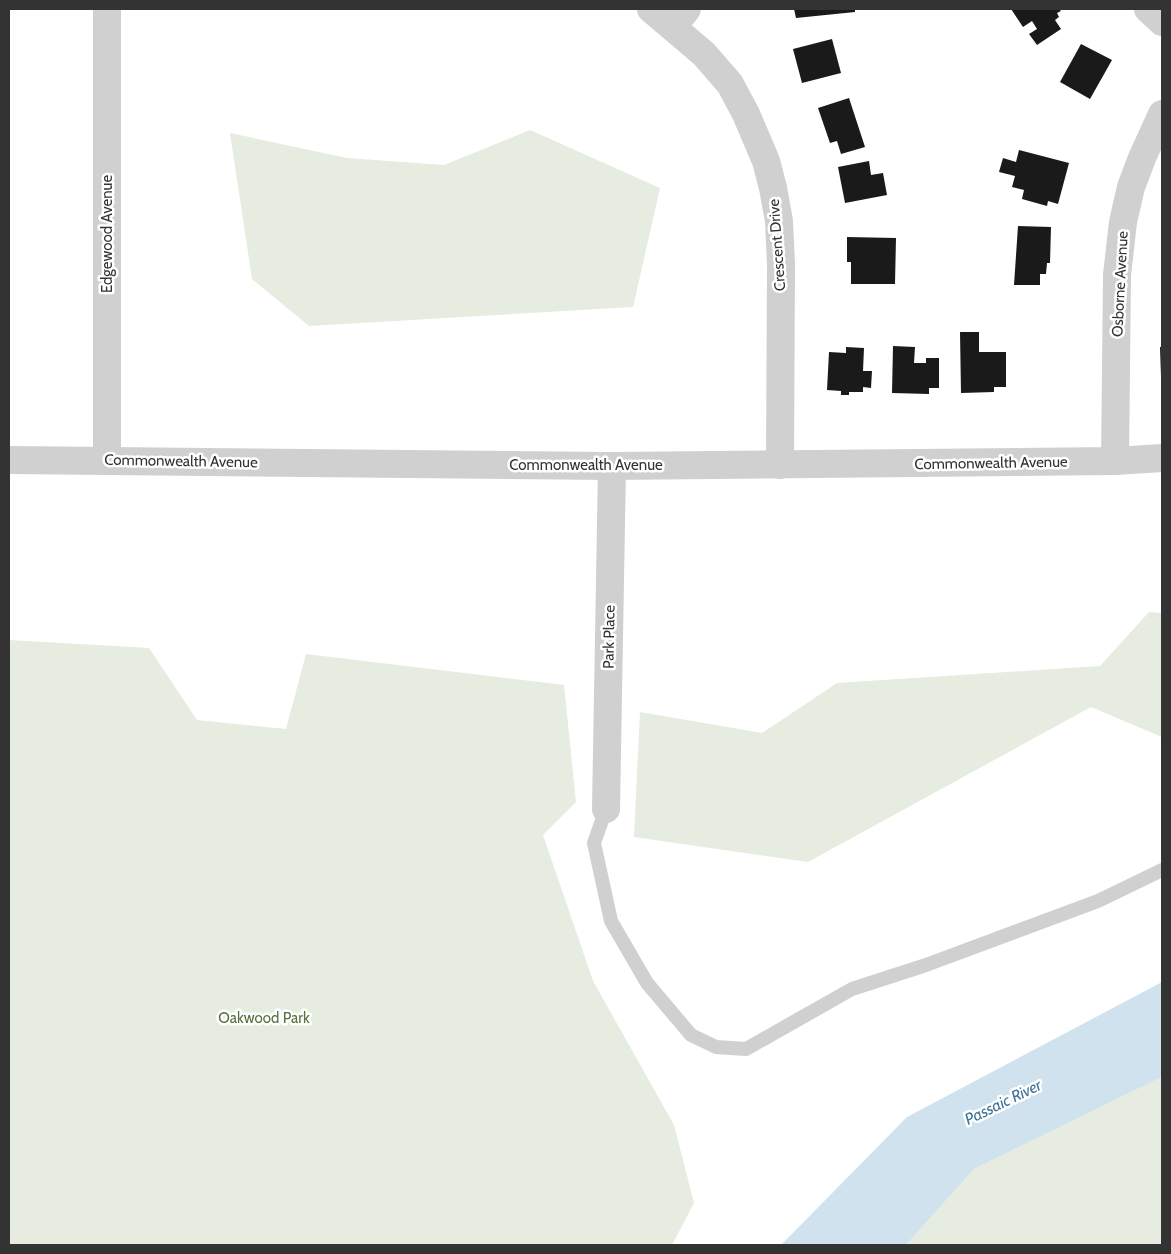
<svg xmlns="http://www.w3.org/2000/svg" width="1171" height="1254" viewBox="0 0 1171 1254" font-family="Cabin,sans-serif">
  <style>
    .green { fill: #e6ecdf }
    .water { fill: #cfe2ee }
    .building { fill: #1a1a1a }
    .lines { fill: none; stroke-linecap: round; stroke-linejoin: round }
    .service { stroke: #d0d0d0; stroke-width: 14 }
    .minor { stroke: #d0d0d0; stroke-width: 28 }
    .labels { text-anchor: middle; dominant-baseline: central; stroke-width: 5; stroke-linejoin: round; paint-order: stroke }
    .street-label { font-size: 15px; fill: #333; stroke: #fff }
    .park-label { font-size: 15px; fill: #56703f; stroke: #fff }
    .water-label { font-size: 16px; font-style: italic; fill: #3f7597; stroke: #fff }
  </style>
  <rect width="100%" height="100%" fill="#fff"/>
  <g class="green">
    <polygon points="530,130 660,188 633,307 309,326 252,279 230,133 347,158 444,165"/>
    <polygon points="1149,612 1162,613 1162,737 1091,707 808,862 634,837 640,712 762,733 837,683 1100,666"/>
    <polygon points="9,640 149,648 197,720 286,729 306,654 564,685 576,802 543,835 593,981 674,1125 694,1203 672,1245 9,1245"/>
    <polygon points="1162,1077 1162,1245 906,1245 974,1169"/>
  </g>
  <polygon class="water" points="1162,982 1162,1077 974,1169 906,1245 781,1245 907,1117"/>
  <g class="building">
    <polygon points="794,9 855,9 855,12 796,18"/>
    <polygon points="1011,9 1059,9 1061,11 1057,13 1059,17 1055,20 1061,29 1037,45 1029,34 1037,29 1032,21 1023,27"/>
    <polygon points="832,39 841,73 802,83 793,49"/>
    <polygon points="1081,44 1112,60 1090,99 1060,82"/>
    <polygon points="849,98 865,147 841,154 837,141 830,143 818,108"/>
    <polygon points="1019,150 1069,163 1058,204 1048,201 1047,206 1022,199 1024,190 1012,187 1015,176 999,172 1003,158 1016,162"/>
    <polygon points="869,161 871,175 883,173 887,195 845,203 838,167"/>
    <polygon points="1018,226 1051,227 1050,263 1047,263 1046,274 1040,274 1040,285 1014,285"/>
    <polygon points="847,237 896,238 895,284 851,284 851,262 847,262"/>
    <polygon points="960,332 979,332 979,352 1006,352 1006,387 994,387 994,392 961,393"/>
    <polygon points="893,346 915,347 914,363 926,363 926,358 939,358 939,388 929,388 929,394 892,393"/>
    <polygon points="846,347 864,348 863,371 872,371 871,388 863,387 863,392 849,392 849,395 841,395 841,391 827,390 829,352 846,353"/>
    <polygon points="1160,347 1162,347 1162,376 1161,376"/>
  </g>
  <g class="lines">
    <polyline class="service" points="606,809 594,843 611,921 647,983 691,1035 716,1047 746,1049 852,989 926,965 1098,901 1162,870"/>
    <g class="minor">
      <polyline points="651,9 704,54 730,84 746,114 766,161 773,188 779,221 781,264 780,465"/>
      <polyline points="1148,9 1162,22"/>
      <polyline points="673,26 687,9"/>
      <polyline points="9,460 612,466 1115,461 1162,458"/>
      <polyline points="107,460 107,9"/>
      <polyline points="1115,461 1117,275 1123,222 1131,187 1142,158 1162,114"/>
      <polyline points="606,809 612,466"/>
    </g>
  </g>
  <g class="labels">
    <g class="street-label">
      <text transform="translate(107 234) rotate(-90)">Edgewood Avenue</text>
      <text transform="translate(777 245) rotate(-94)">Crescent Drive</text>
      <text transform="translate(1120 284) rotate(-87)">Osborne Avenue</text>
      <text transform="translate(181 461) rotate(1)">Commonwealth Avenue</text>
      <text transform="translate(991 463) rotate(-1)">Commonwealth Avenue</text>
      <text x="586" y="465">Commonwealth Avenue</text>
      <text transform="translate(609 637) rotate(-89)">Park Place</text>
    </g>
    <g class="park-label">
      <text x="264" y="1018">Oakwood Park</text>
    </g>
    <g class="water-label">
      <text transform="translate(1003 1102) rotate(-26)">Passaic River</text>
    </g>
  </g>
  <rect width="1171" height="1254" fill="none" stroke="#333333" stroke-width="20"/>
</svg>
